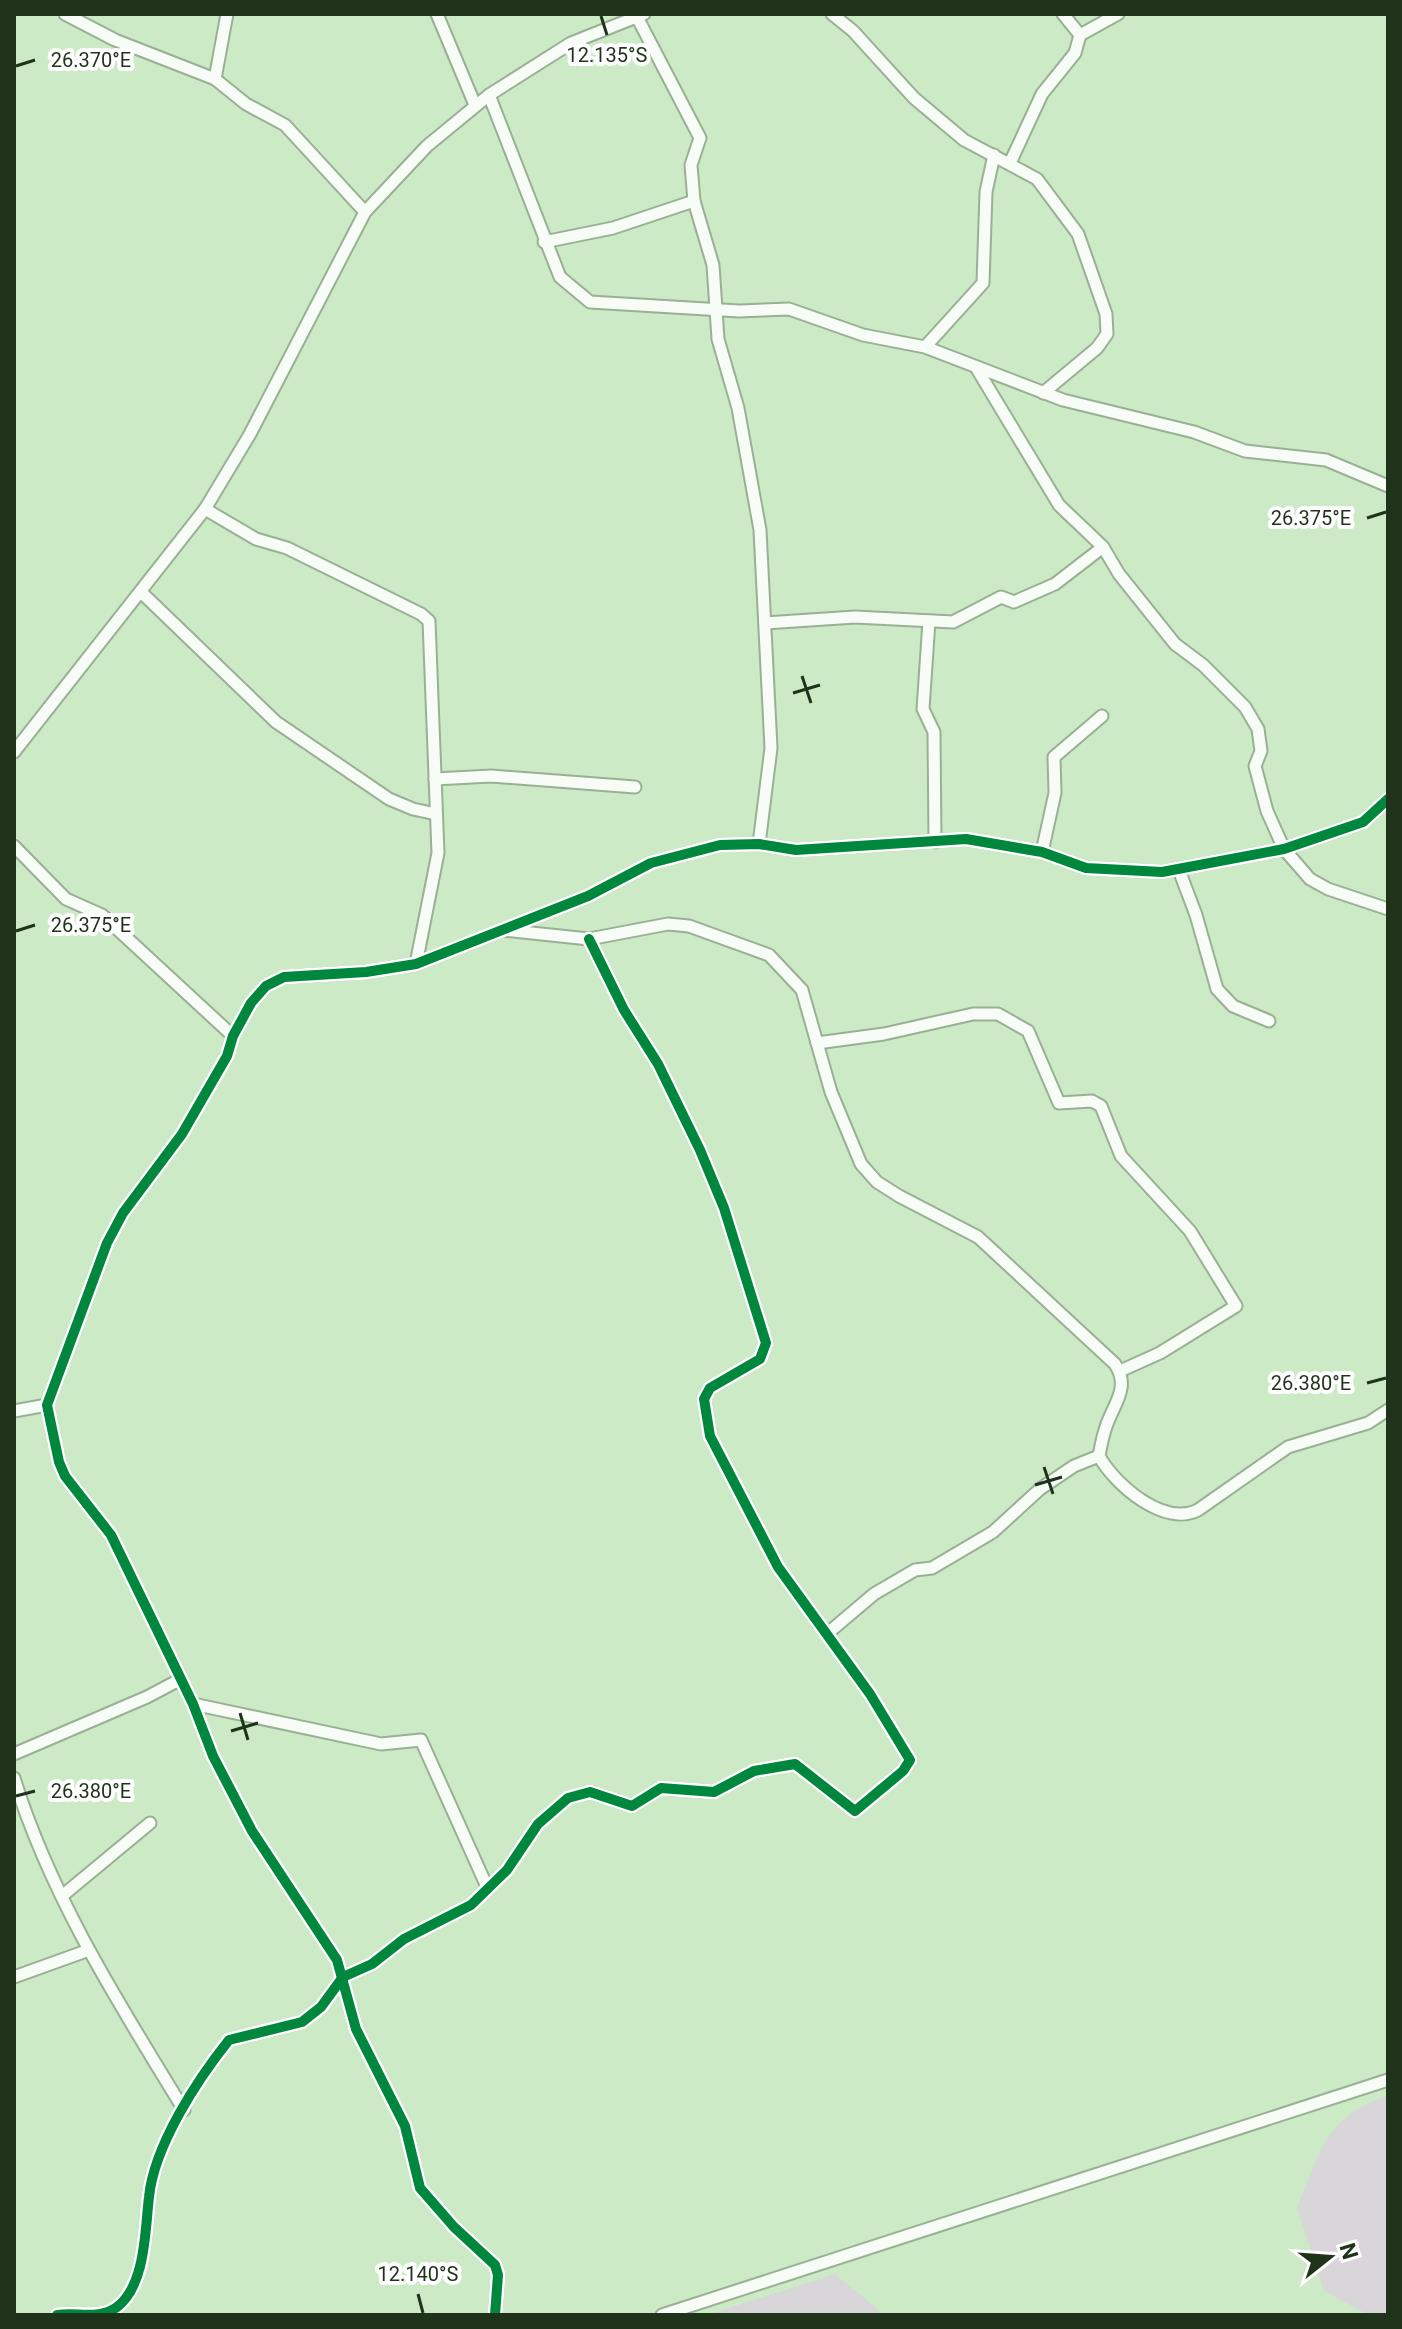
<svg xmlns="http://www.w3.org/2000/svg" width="1402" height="2329" viewBox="0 0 1402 2329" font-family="Roboto,sans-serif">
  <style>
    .green { fill: #d8d6d8 }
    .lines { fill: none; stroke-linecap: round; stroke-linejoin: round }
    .minor-casing { stroke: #99b094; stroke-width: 15 }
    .minor { stroke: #f7fcf6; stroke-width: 11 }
    .cycleway-casing { stroke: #fff; stroke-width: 15 }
    .cycleway { stroke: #00873e; stroke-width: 10 }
    .ticks { fill: none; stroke: #1e331a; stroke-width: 3 }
    .ticks-label { font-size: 20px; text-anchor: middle; fill: #1e331a; stroke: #fff; stroke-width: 8; stroke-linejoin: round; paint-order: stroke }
  </style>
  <rect width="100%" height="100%" fill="#cceac6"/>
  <g class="green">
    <path d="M1388,2095V2315H1369L1324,2291L1297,2208C1321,2151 1324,2118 1388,2095Z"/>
    <polygon points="835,2274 885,2315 707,2315"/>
  </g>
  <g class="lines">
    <g class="minor-casing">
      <g id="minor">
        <polyline points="65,14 115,40 215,79 246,104 285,125 365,212"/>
        <polyline points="437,14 475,105"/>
        <polyline points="832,14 853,31 914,98 964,140 1037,179 1078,234 1106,314 1107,334 1097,348 1043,393"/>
        <polyline points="1063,14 1080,35"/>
        <polyline points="637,17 700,138 691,165 694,201 713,265 718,339 738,408 760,530 771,748 759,844"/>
        <polyline points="215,79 227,14"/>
        <polyline points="489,95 560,277 590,302 739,311 789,309 863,335 925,347 1063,400 1194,432 1245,451 1326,460 1388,486"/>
        <polyline points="1010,163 1042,94 1075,53 1080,35 1118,14"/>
        <polyline points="544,242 613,228 694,201"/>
        <polyline points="925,347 983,283 986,192 994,155"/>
        <polyline points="977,369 1059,505 1103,547 1119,574 1175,644 1203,665 1245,707 1258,729 1261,751 1255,766 1267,811 1284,849 1310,879 1328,889 1388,909"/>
        <polyline points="205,509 256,539 287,548 421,614 429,621 438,853 416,964"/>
        <polyline points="141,592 276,722 389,799 413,809 436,814"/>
        <polyline points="929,621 923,709 934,732 935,842"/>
        <polyline points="765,623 855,617 953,622 1001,597 1014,602 1055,584 1103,547"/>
        <polyline points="14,752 205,509 250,434 365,212 427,146 489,95 571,43 644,14"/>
        <polyline points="435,779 491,776 635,787"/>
        <polyline points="14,846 66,899 102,915 233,1036"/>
        <polyline points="1042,852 1055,793 1054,757 1102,716"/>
        <polyline points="1179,870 1196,915 1217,989 1233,1006 1269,1021"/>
        <path d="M503,930L589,939L668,924L689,926L769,955L802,990L831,1092L861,1164L877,1182L899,1196L978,1237L1115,1364C1130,1387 1115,1402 1107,1424C1103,1434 1101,1445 1099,1456C1115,1485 1164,1527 1198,1510L1288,1447L1368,1423L1388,1410"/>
        <polyline points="817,1043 884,1034 973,1014 998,1014 1028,1031 1059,1103 1092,1101 1101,1106 1121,1156 1190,1231 1236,1306 1160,1353 1120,1371"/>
        <polyline points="14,1411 47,1405"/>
        <polyline points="828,1633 874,1594 915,1570 932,1568 993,1532 1040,1489 1074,1466 1099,1456"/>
        <polyline points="193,1704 381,1744 421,1740 488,1889"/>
        <polyline points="14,1754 147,1697 181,1679"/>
        <path d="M14,1778C51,1897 119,2004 184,2110"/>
        <polyline points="62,1896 150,1823"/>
        <polyline points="14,1977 89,1950"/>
        <path d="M57,2315C77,2312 100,2320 117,2307C146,2285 145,2229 149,2197C154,2146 197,2080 229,2040L302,2022L321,2007L343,1977L372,1964L404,1939L471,1905L507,1870L538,1824L568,1798L590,1792L632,1806L661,1788L714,1792L754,1771L795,1764L855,1811L903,1771L910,1760L870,1694L778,1567L710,1436L704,1399L710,1388L760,1359L766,1343L724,1208L700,1150L658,1064L624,1010L589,939"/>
        <polyline points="495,2315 498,2275 495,2265 454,2227 420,2188 405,2126 356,2029 337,1960 252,1831 213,1756 193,1704 111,1535 65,1476 59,1462 47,1405 107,1243 123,1213 182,1134 227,1056 233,1036 251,1003 266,986 284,977 366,972 416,964 588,896 651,863 720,845 759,844 796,850 966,839 1042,852 1086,868 1162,872 1284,849 1363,822 1388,799"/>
        <polyline points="662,2315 1388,2080"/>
      </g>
    </g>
    <use href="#minor" class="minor"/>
    <g class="cycleway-casing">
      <g id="cycleway">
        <path d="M57,2315C77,2312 100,2320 117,2307C146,2285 145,2229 149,2197C154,2146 197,2080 229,2040L302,2022L321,2007L343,1977L372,1964L404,1939L471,1905L507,1870L538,1824L568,1798L590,1792L632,1806L661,1788L714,1792L754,1771L795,1764L855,1811L903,1771L910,1760L870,1694L778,1567L710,1436L704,1399L710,1388L760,1359L766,1343L724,1208L700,1150L658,1064L624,1010L589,939"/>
        <polyline points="495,2315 498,2275 495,2265 454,2227 420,2188 405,2126 356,2029 337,1960 252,1831 213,1756 193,1704 111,1535 65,1476 59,1462 47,1405 107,1243 123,1213 182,1134 227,1056 233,1036 251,1003 266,986 284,977 366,972 416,964 588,896 651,863 720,845 759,844 796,850 966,839 1042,852 1086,868 1162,872 1284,849 1363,822 1388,799"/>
      </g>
    </g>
    <use href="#cycleway" class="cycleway"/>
  </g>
  <path class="ticks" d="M601,16L607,35M16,66L35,60M1367,518L1386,512M802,676L811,703M793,693L820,685M16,931L35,925M1367,1383L1386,1378M1044,1467L1053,1494M1035,1485L1062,1477M240,1713L248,1740M231,1731L258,1723M16,1796L35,1791M418,2294L423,2313"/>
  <g class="ticks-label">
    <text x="607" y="62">12.135°S</text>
    <text x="91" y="67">26.370°E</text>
    <text x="1311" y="525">26.375°E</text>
    <text x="91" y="932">26.375°E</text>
    <text x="1311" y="1390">26.380°E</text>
    <text x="91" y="1798">26.380°E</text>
    <text x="418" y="2281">12.140°S</text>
  </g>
  <rect width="1402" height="2329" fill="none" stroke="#1e331a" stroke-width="32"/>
  <g transform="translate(1330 2257) rotate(73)" stroke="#ffffff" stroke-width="6" paint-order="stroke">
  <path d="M0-6L14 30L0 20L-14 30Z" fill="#1e331a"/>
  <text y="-12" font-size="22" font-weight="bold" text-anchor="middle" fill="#1e331a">N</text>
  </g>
</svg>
